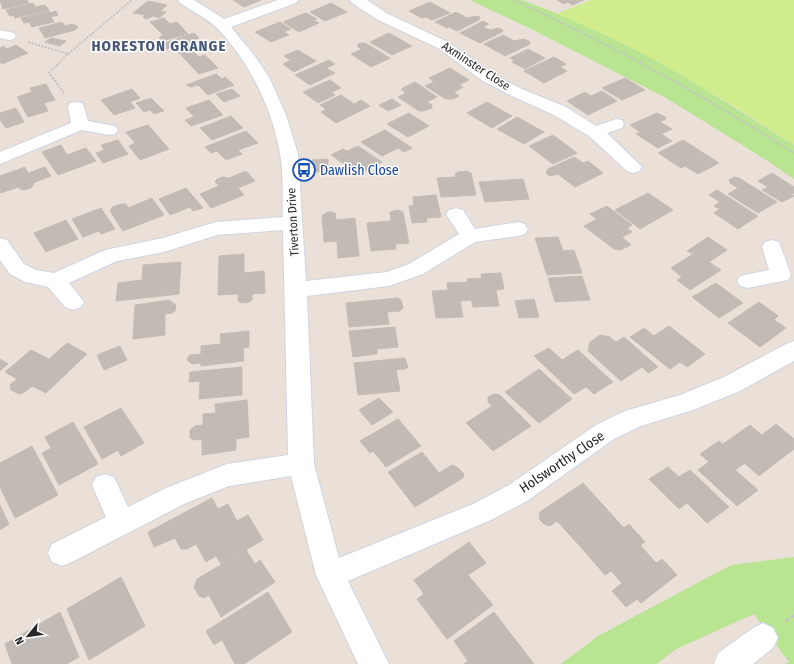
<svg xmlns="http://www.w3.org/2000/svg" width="794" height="664" viewBox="0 0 794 664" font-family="'Fira Sans Condensed',sans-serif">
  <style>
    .green { fill: #b9e492 }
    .pitch { fill: #d0ec8d }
    .building { fill: #c2bab5; stroke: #c5bcb2 }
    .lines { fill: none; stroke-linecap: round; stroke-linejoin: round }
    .minor-casing { stroke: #cdd4e1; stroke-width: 2 }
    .path-far1 { stroke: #c3c3c3; stroke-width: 2; stroke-dasharray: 2 1.5; stroke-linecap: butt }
    .path { stroke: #c3c3c3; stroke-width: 3; stroke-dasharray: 3.5 2.5; stroke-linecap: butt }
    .minor { fill: #fff; fill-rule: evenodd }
    .labels { text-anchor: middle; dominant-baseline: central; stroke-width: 3; stroke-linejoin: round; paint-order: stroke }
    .far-street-label { font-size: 12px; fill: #272727; stroke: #fff }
    .transit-label { font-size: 14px; fill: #164399; stroke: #fff; text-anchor: start }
    .street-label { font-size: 14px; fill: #272727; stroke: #fff }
    .far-district-label { font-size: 15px; font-weight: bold; letter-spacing: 1px; fill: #475778; stroke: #fff }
  </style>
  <rect width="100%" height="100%" fill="#ebe0d8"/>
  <g class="green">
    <polygon points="470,0 523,0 593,28 670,67 794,145 794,179 763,158 666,98 531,29"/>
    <polygon points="794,557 794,664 785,664 789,662 754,614 676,649 657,664 561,664 598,636 731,565"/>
  </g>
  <path class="pitch" d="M591,0H794V145C718,95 640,47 556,14Z"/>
  <g class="building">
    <polygon points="0,0 27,0 29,3 3,9"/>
    <polygon points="233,0 261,0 244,7"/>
    <polygon points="557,0 584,0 572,5 568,2 564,4"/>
    <polygon points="148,1 167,5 160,11 166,12 159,18 153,16 147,19 144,18 143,17 145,15 133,13"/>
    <polygon points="430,2 450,13 432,20 426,17 422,18 409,11"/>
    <polygon points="33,3 35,7 45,5 49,10 15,18 13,15 10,16 6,10"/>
    <polygon points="331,3 347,12 325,21 310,12"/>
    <polygon points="49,11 50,13 56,11 58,15 51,17 54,22 32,27 29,22 24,23 21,18"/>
    <polygon points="456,12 467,18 476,16 480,17 479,20 457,31 449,27 447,28 435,22"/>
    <polygon points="306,13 317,19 313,20 319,23 299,32 283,22"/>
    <polygon points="164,18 170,24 177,22 188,34 162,41 159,38 163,35 150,22"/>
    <polygon points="483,21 489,24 483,27 490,30 498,28 503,30 502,32 480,43 460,33"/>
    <polygon points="62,22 65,26 73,24 78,27 75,30 45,38 39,28"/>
    <polygon points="280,22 291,29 284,32 289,35 271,42 255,32"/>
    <polygon points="194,33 199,38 192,41 198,46 191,49 195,53 183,57 173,47 164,50 159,45"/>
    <polygon points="389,33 412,46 392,55 370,42"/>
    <polygon points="503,35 514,41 523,39 529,41 530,44 505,56 484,44"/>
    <polygon points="51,38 66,41 60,46 45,42"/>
    <polygon points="361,43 365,43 390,58 371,67 351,54 362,49 358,47 358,44"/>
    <polygon points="16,45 28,53 2,64 0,62 0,48 3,46 7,49"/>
    <polygon points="528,49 545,58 525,69 512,62 515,61 510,58"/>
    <polygon points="298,50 316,61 294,72 283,64 291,60 284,56"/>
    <polygon points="195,53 199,57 205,55 218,68 199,74 183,57"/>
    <polygon points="554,57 566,64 560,67 567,71 544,83 524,71"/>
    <polygon points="329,60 335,64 326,68 335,73 310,85 295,75"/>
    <polygon points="450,68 469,80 459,85 463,87 454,92 459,96 453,99 446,99 425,86 434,82 429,78"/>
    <polygon points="216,74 222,79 225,77 234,85 208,95 198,85 191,87 186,85"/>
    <polygon points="625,78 645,90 622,100 602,88"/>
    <polygon points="330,80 341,88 331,92 335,95 318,103 303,92"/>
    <polygon points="415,82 437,97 427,102 432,105 432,108 424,111 419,111 398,97 406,93 401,89"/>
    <polygon points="46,84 55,100 44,103 48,111 28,117 17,97 32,92 30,88"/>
    <polygon points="132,89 140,98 130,102 135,108 114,115 101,100"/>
    <polygon points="232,89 240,96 224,102 216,94"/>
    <polygon points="602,91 617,101 588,115 567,101 585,92 591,96"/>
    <polygon points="341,95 354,104 361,100 370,106 336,123 321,112 326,109 320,105"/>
    <polygon points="151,98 164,111 154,114 150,110 144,112 136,103"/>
    <polygon points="392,99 401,105 388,111 379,105"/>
    <polygon points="209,100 223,115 191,126 185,120 194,117 186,108"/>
    <polygon points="487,102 512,116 492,128 467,113"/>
    <polygon points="16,108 24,122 6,128 0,120 0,113"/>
    <polygon points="409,113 429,126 408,137 387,124"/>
    <polygon points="657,113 665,117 666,119 660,122 672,129 661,134 672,141 658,148 636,134 640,132 630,125"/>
    <polygon points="231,116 243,128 212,140 200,128"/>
    <polygon points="517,117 544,132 524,144 497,129"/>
    <polygon points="148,125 169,149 140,160 129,146 135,143 126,132"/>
    <polygon points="385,130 412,148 404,152 398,148 382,156 361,142"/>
    <polygon points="246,131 258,143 238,150 242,154 226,160 217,151 211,153 205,147"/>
    <polygon points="553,135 577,153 553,164 529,146"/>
    <polygon points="118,140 128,154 103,163 96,153 104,150 101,145"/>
    <polygon points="683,140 719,163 698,174 685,166 681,168 658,153"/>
    <polygon points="61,145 67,155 86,148 96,161 58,175 42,152"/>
    <polygon points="358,146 382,162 359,174 331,155 343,149 347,151"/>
    <polygon points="574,157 583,163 588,161 603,173 575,187 558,174 550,176 546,173 548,169"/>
    <polygon points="328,159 328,171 312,172 312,160"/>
    <polygon points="25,167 28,173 45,167 51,176 35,182 31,188 24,190 20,189 19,187 0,193 0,176"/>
    <polygon points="246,171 255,181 238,188 244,195 211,208 200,194 219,186 215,182 217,179 223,177 229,178"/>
    <polygon points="466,171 471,173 476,195 441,197 437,178 456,177 455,174 458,172"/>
    <polygon points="772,173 794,187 794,193 791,194 794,196 782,202 762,190 768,187 758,181"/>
    <polygon points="734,177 739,178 777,202 758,213 728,194 738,188 730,183 729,180"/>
    <polygon points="523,179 529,199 485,202 479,182"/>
    <polygon points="186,188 203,208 193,211 190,207 170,215 159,199"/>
    <polygon points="717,190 758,216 738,229 714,213 720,209 714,206 720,202 709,195"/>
    <polygon points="648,193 673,210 640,229 615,210"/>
    <polygon points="436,195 441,217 426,218 427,222 412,223 409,206 414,205 413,197"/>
    <polygon points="152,198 164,215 123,231 110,211 112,207 121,204 126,204 128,208"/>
    <polygon points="607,206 632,225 627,228 632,232 622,237 631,245 620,250 614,249 584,226 597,219 590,214"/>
    <polygon points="101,208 115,229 101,234 99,231 83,237 72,219"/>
    <polygon points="398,210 403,212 409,243 395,244 396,249 371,251 367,223 391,221 390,212"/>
    <polygon points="327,212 332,212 335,213 336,220 355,218 359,256 338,258 337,241 324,242 322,216"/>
    <polygon points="66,220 78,239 46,252 34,233"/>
    <polygon points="558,237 563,251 574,250 582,273 547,275 535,238"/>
    <polygon points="708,237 727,250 709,262 721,270 690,290 677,280 682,277 671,268 693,254 687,251"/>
    <polygon points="244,254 244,273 264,271 265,293 252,294 252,300 249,302 242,303 238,301 238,294 218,295 219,256"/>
    <polygon points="181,262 179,294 116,301 118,283 142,280 143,265"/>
    <polygon points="501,273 504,289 496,290 499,306 473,307 467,279 482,278 481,274"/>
    <polygon points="582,276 590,300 555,302 548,278"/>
    <polygon points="468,282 472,300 460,301 463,317 436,318 432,291 448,290 447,283"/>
    <polygon points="716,283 743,303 719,318 692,297"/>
    <polygon points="398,298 401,300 403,308 400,311 387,312 389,324 349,327 346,303"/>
    <polygon points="534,299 539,317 519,318 515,301"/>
    <polygon points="169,300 176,305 175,311 172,313 165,314 165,335 133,339 135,305"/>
    <polygon points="759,302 778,316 774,320 786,328 760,347 728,323"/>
    <polygon points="669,326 705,354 687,367 680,362 670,369 630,337 644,328 654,336"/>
    <polygon points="395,327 398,347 377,349 377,354 353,357 349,331"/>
    <polygon points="249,331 249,347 243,348 244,361 201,366 201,363 192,364 188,361 187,359 190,355 201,354 201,346 221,344 220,334"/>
    <polygon points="600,335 610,337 616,342 624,337 658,367 648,373 642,367 621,381 588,351 590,342"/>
    <polygon points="67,343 87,354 46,393 32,386 25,392 19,394 11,390 10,385 17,379 5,372 31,350 49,359"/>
    <polygon points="120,346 127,360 104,370 97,355"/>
    <polygon points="549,348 562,360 578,350 613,382 594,394 586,387 574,394 534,356"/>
    <polygon points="405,358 408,367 405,369 396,370 400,391 358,395 354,363"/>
    <polygon points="0,359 8,364 0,371"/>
    <polygon points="242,367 242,395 199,399 200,381 189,382 190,372"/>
    <polygon points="539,369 572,399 539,423 505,392"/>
    <polygon points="494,394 500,395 531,426 493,451 466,423 492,406 488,402 488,397"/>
    <polygon points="379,398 393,412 372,425 359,410"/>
    <polygon points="247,400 249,437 236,439 236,450 202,455 202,439 194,440 190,438 190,430 195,426 203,425 203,414 216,413 215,404"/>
    <polygon points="121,408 144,443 121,456 118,450 102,459 84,427"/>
    <polygon points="398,419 421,446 386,467 373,451 370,453 360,441"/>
    <polygon points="73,422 98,464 59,485 42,453 51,448 45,437"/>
    <polygon points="776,424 794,439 794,449 759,476 723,444 750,425 762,435"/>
    <polygon points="719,441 745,463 735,470 758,490 737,506 698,470 709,462 700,454"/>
    <polygon points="32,446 58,495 15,518 0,487 0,463"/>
    <polygon points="422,452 439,473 452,465 457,467 464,474 463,478 415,507 388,472"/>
    <polygon points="668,467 679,477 690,470 729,507 707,523 687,503 679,509 649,479"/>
    <polygon points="583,483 624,528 587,554 557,521 550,526 544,524 539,519 540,512"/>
    <polygon points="212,498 218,509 228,504 237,521 248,515 263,540 221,564 216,556 206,562 196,544 187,549 181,549 175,538 154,547 148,532"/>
    <polygon points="0,505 9,524 0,530"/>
    <polygon points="629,524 645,542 640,545 656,563 662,559 677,575 641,603 637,599 626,607 612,591 622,583 611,571 605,575 587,554"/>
    <polygon points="469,542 486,563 468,575 493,605 447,639 417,599 424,594 414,580"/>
    <polygon points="246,550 255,564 260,560 275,582 221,617 209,595 204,598 199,596 194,587 197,579"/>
    <polygon points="121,577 145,626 89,660 67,609"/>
    <polygon points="268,592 292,632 244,664 235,664 222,640 214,645 206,631"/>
    <polygon points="60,612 79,657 67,664 12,664 5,644"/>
    <polygon points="494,612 534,664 464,664 468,661 454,641"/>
  </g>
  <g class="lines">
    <g class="minor-casing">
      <g id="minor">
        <path d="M178,0H194L224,19L278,0H298L296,3L231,27L254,55L269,77L286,115L298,154L306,281L387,272L409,264L459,234L446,214L449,210L456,208L463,210L475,229L518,222L525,224L528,229L525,234L518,236L475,242L423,274L389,286L307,296L314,464L339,558L473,504L509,485L596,425L625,411L680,395L724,377L786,344L794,341V361L740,391L693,410L641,426L614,439L527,501L491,520L348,581L389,664H358L316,575L291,476L229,486L184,504L72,562L62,566L52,562L48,553L52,544L106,517L92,485L96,477L105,474L114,477L128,507L166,488L227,464L288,455L283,230L217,235L164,252L117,261L69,283L84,302L81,307L73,310L65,307L48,287L25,282L10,274L0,260V238L7,240L24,264L36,270L54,273L105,250L163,238L216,222L283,217C282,197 284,174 280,153C272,108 250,63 218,29C208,19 192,11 180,3Z"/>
        <polygon points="350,0 367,0 388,14 448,42 495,75 522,89 566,107 596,126 616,119 622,120 624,124 622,128 607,133 642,167 639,171 633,173 627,171 589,136 554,115 510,95 483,81 438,48 378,20 352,3"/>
        <polygon points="0,30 14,33 16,36 14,39 9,40 0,38"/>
        <polygon points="76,102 82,103 84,107 88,121 115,126 118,130 115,134 109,135 82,130 0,164 0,152 71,123 68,107 70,103"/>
        <polygon points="772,240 779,242 791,275 788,280 747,288 740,286 737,281 740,276 769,270 762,247 765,242"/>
        <polygon points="763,623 773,628 778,638 773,648 753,664 714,664 718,653 753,628"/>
      </g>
    </g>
    <g class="path-far1">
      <path d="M514,0C576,28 636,60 695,93C728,113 762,132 794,153"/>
      <polyline points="28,42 68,54 132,0"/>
      <polyline points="64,93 49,73 68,54"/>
    </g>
    <polyline class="path" points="786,621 794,615"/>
    <use href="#minor" class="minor"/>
  </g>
  <defs>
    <g id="bus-ring" transform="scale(1.15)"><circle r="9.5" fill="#fff" stroke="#1a4fb4" stroke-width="1.5"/><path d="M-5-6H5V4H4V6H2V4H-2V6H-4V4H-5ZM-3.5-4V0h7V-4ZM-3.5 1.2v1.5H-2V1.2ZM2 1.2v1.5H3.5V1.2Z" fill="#1a4fb4"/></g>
  </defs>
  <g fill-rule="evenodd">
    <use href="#bus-ring" x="304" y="170"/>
  </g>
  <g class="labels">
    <g class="far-street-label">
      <text transform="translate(476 66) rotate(33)">Axminster Close</text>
      <text transform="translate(293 222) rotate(-93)">Tiverton Drive</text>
    </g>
    <g class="transit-label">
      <text x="320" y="170">Dawlish Close</text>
    </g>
    <g class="street-label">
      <text transform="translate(562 462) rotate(-34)">Holsworthy Close</text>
    </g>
    <g class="far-district-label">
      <text x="159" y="46">HORESTON GRANGE</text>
    </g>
  </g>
  <g transform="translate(28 636) rotate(241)" stroke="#ffffff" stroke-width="3" paint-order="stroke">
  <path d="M0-3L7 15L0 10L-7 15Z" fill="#272727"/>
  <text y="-6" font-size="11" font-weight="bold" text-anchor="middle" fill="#272727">N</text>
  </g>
</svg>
